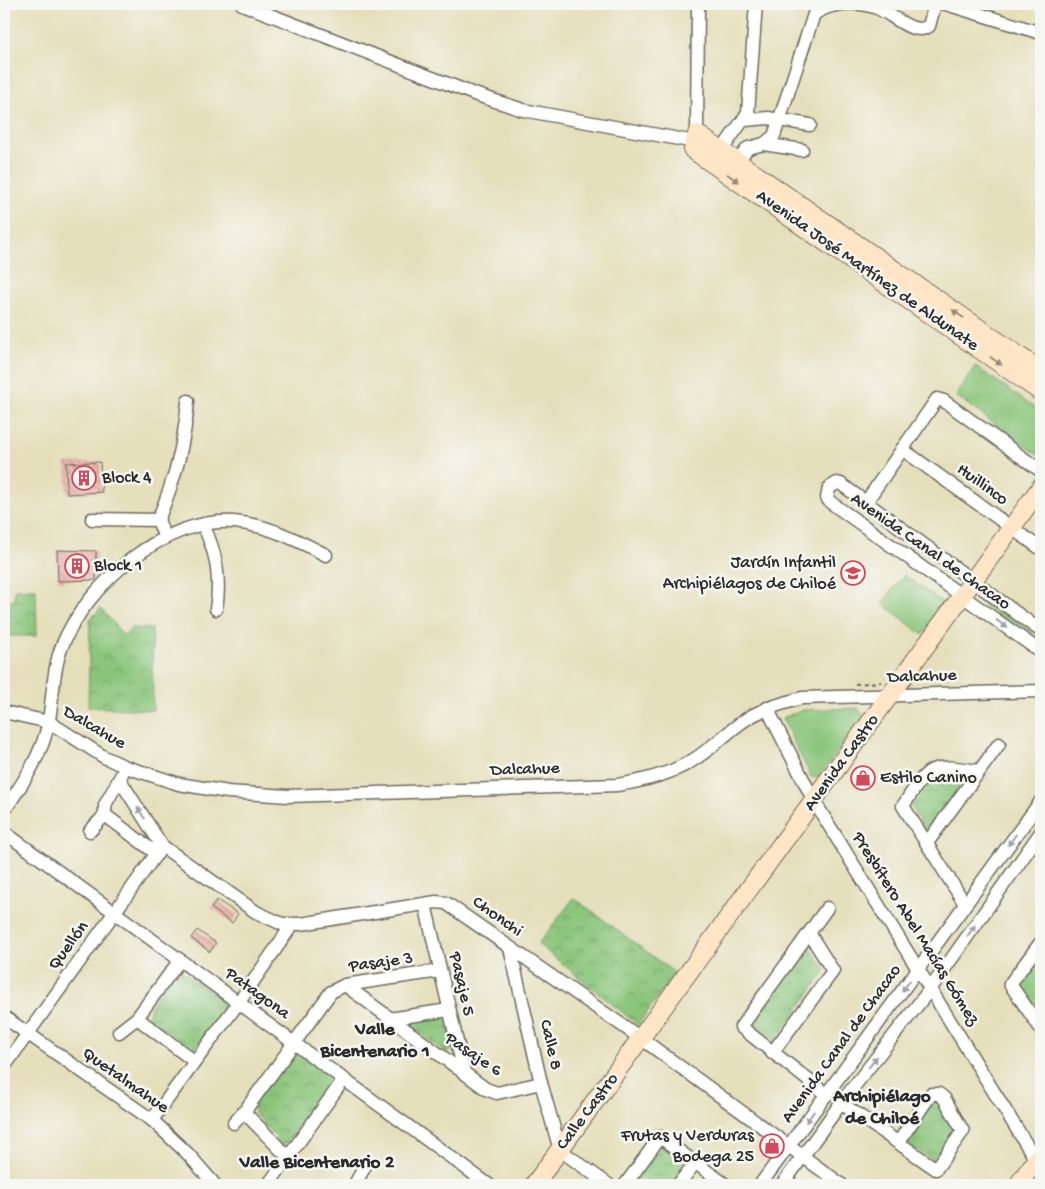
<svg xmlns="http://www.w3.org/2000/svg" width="1045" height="1189" viewBox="0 0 1045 1189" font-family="'Gochi Hand',sans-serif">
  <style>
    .green { fill: #8ac57a; stroke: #5a7852 }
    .park { fill: url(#park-crowns); stroke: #5a7852 }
    .building { fill: url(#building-back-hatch) }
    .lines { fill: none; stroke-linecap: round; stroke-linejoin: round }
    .street-casing { stroke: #6c6a5d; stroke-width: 15 }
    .secondary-casing { stroke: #6c6a5d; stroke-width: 20 }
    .path { stroke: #6c6a5d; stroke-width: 2; stroke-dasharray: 4 4; stroke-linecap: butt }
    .street { stroke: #fff; stroke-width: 12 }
    .secondary { stroke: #fee5c5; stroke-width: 18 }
    .oneway { fill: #948878 }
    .oneway2 { fill: #a0a0a0 }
    .labels { text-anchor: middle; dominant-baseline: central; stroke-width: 5; stroke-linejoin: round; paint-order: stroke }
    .street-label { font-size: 18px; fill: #2b2b2b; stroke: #f6f6f2 }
    .poi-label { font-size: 18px; fill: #2b2b2b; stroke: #f6f6f2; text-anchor: start }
    .neighbourhood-label { font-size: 19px; font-weight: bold; fill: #2b2b2b; stroke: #f6f6f2 }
  </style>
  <defs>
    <pattern id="park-crowns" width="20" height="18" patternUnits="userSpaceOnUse" patternTransform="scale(1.25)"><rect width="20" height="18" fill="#8ac57a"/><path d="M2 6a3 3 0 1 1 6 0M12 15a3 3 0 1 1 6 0" fill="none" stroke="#71a064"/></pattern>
    <pattern id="building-back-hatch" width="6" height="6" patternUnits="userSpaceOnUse" patternTransform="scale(1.25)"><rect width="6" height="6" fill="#e8b0a5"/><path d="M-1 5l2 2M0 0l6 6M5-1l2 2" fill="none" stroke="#bc8f87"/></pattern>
  </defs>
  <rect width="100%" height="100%" fill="#f6f6f2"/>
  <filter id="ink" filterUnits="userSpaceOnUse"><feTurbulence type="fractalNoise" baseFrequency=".02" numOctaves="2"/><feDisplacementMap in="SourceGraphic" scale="10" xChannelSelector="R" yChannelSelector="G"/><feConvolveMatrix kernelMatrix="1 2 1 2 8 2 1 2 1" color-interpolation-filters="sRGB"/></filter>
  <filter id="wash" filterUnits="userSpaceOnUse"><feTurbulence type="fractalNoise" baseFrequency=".0096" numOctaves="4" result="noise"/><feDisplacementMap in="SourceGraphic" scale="20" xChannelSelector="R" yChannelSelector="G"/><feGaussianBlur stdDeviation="1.12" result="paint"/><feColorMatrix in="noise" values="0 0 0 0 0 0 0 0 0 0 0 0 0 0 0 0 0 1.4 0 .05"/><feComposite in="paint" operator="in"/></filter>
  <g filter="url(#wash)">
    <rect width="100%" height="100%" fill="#e5dfbb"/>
    <g class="green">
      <polygon points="975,366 1041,412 1041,457 956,396"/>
      <polygon points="904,575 942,602 923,635 882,603"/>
      <polygon points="978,596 982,596 1041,639 1041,648 976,599"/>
      <polygon points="858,708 864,716 818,778 811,777 782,718 803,710"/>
      <polygon points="1038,961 1041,961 1041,1015 1039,1015 1019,985 1033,963"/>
    </g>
    <g class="park">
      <polygon points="15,589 36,589 37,636 4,636 4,600 14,601"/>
      <polygon points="101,608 124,636 130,628 152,629 153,710 88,707 90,619"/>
      <path d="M961,774L965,776V782L928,828L924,829L910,804C930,777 927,775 961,774Z"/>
      <polygon points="574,898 675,973 638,1025 538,944"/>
      <polygon points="808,945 826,970 772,1045 747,1026"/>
      <path d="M182,971L222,1000V1012L194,1050L149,1019C148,1001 167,979 182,971Z"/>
      <polygon points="442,1014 447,1019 453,1049 446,1053 406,1023 407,1021"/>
      <polygon points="293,1049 334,1078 286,1143 281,1144 254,1113 254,1104"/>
      <polygon points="934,1101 939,1102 958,1128 936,1162 907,1144 906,1138"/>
      <polygon points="662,1145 685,1163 684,1169 671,1185 631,1185"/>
    </g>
    <g id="blocks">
      <g class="building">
        <polygon points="100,462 102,492 67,494 66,463"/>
        <polygon points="57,550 96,551 96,580 58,581"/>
        <polygon points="217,900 238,914 232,923 211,908"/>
        <polygon points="197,930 216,943 210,952 191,938"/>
      </g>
    </g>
  </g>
  <g filter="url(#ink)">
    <use href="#blocks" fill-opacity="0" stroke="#6c6a5d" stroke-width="1"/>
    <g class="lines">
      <g class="street-casing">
        <g id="street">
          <polyline points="242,4 474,94 523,110 695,142"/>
          <polyline points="946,4 1041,33"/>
          <polyline points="745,120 768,118 810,125"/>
          <polyline points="697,134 698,4"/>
          <polyline points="764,144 802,150"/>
          <polyline points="721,151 748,113 756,4"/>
          <path d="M737,162L748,148L764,144L774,136L814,14C832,2 857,1 877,8C893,14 913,37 929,26L935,4"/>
          <polyline points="902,449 1041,549"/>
          <polyline points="866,502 937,399 944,401 1041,471"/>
          <polyline points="92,519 158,520"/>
          <path d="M203,525C217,553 221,579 216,609"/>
          <path d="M165,538L158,520C175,479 184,446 188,401"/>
          <polyline points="1041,631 841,484 837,483 829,488 827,498 830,502 1041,652"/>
          <polyline points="767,708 814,801 1036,1160 1041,1163"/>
          <path d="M4,712L49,722L104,757L126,767L179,784L228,792L288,796L617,785C643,781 668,775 690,762C709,751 724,735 742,722C760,709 781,704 802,698L1041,691"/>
          <polyline points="122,774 105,805 105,815 157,854"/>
          <polyline points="120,780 162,846 256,912 282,924 301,924 436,902 446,903 642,1039 842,1185"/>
          <path d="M4,811C23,783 43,754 49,720C53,696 53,669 62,646C87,584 165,517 234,522C268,525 297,540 326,555"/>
          <polyline points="90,831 105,815"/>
          <polyline points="4,832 489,1185"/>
          <polyline points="927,843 999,744"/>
          <polyline points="425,904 464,1072"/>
          <path d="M965,904L903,806C930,764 929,764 979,771"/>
          <polyline points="1041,942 1010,984 1041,1029"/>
          <polyline points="510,948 541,1083 560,1150 609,1185"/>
          <polyline points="180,960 137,1018 194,1061"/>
          <polyline points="345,985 486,1089 497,1093 541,1083"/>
          <polyline points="4,1017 152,1120 188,1154 215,1185"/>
          <polyline points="389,1019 449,1010"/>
          <polyline points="119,1032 137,1018"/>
          <polyline points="772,1053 833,971 809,933"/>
          <polyline points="4,1067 162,846"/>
          <polyline points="827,1095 741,1027 827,908"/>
          <polyline points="841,1103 936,1169 963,1131 944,1098 939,1094 931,1094 898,1143"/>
          <polyline points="152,1120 239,1002 292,925"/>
          <polyline points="234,1123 244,1112"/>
          <polyline points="288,1157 244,1112 331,992 345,985 440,971"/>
          <polyline points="355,1184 365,1166"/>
          <polyline points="268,1185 344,1079"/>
          <polyline points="625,1185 660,1137 726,1185"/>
          <polyline points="678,1185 695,1163"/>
          <polyline points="760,1185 1041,801"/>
          <polyline points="782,1185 841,1103 931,988 1041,832"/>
        </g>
      </g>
      <g class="secondary-casing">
        <g id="secondary">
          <polyline points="1041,371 697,134 693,150 1041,392"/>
          <polyline points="534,1185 1041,487"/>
          <polyline points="1018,1185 1041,1153"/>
        </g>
      </g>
      <polyline class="path" points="855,684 881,682"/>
      <use href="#street" class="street"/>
      <use href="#secondary" class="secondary"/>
    </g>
    <defs><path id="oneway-solid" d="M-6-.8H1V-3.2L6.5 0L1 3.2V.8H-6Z" transform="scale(1.25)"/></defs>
    <g class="oneway">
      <use href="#oneway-solid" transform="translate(733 178) rotate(35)"/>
      <use href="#oneway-solid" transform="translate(958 314) rotate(-145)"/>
      <use href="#oneway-solid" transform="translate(996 361) rotate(35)"/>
    </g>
    <g class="oneway2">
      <use href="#oneway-solid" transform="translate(1002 624) rotate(36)"/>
      <use href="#oneway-solid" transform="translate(141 813) rotate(-123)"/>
      <use href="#oneway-solid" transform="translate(1012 840) rotate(126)"/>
      <use href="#oneway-solid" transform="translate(971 931) rotate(-55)"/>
      <use href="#oneway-solid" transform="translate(906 986) rotate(126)"/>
      <use href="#oneway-solid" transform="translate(873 1062) rotate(-52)"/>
      <use href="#oneway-solid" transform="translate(810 1117) rotate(126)"/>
    </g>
  </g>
  <defs>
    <g id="building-ring" transform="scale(1.25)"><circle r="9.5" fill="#f6f6f2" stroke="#d1495b" stroke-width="1.5"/><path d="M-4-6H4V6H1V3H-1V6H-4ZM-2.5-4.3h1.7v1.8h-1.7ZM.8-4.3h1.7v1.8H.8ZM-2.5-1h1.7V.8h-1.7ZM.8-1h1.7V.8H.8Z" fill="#d1495b"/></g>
    <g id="school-ring" transform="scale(1.25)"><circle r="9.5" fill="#f6f6f2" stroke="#d1495b" stroke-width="1.5"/><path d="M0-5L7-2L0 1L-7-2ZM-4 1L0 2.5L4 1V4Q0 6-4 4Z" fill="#d1495b"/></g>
    <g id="shop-ring" transform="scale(1.25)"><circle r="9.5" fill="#f6f6f2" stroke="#d1495b" stroke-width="1.5"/><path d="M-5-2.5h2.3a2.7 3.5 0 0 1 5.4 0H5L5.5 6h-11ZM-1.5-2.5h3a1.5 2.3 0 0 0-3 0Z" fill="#d1495b"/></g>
  </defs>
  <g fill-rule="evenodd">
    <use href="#building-ring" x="84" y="478"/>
    <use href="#building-ring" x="77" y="566"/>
    <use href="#school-ring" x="853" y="573"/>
    <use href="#shop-ring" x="863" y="778"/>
    <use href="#shop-ring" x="772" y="1146"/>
  </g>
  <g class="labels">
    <g class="street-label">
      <text transform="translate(867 271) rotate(35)">Avenida José Martínez de Aldunate</text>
      <text transform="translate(982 485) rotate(36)">Huillinco</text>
      <text transform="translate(930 552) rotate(35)">Avenida Canal de Chacao</text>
      <text transform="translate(922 677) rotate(-2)">Dalcahue</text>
      <text transform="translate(94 728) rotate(30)">Dalcahue</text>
      <text transform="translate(842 763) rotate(-54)">Avenida Castro</text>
      <text transform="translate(525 770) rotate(-2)">Dalcahue</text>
      <text transform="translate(497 917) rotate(35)">Chonchi</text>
      <text transform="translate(915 929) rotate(58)">Presbítero Abel Macías Gómez</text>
      <text transform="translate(69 946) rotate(-54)">Quellón</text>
      <text transform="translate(381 963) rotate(-8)">Pasaje 3</text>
      <text transform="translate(461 984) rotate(77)">Pasaje 5</text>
      <text transform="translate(257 994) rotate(36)">Patagona</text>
      <text transform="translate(842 1044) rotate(-54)">Avenida Canal de Chacao</text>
      <text transform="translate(550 1045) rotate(77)">Calle 8</text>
      <text transform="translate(473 1055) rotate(34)">Pasaje 6</text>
      <text transform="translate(125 1081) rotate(35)">Quetalmahue</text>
      <text transform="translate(588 1112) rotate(-53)">Calle Castro</text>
    </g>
    <g class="poi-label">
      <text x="102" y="478">Block 4</text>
      <text x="836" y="563" text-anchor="end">Jardín Infantil<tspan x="836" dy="21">Archipiélagos de Chiloé</tspan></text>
      <text x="94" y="566">Block 1</text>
      <text x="880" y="778">Estilo Canino</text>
      <text x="754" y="1136" text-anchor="end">Frutas y Verduras<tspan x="754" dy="21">Bodega 25</tspan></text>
    </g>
    <g class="neighbourhood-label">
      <text x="375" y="1030">Valle<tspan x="375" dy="22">Bicentenario 1</tspan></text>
      <text x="882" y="1097">Archipiélago<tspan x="882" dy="22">de Chiloé</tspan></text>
      <text x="317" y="1163">Valle Bicentenario 2</text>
    </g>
  </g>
  <rect width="1045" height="1189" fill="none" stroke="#f6f6f2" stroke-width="20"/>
</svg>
